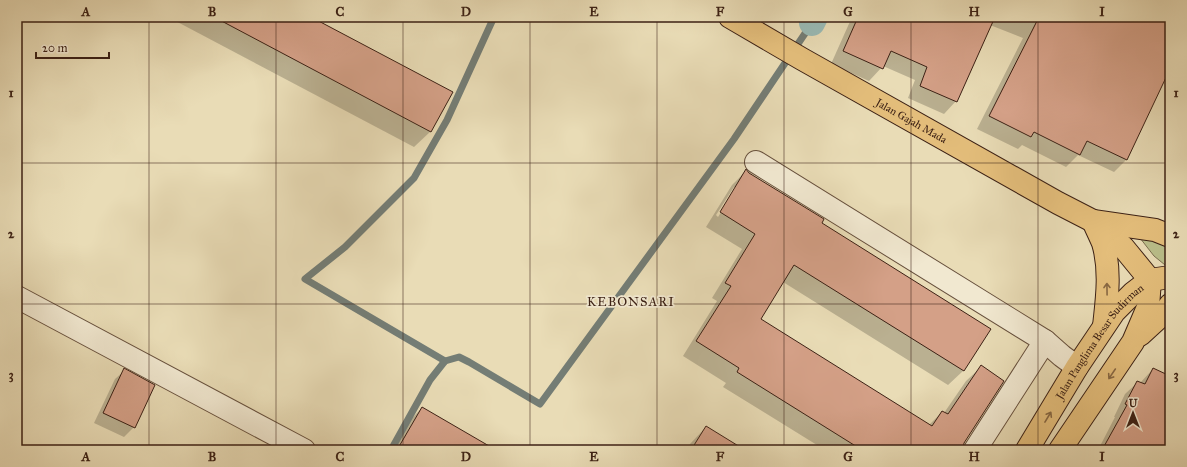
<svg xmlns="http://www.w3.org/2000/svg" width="1187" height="467" viewBox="0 0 1187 467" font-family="'IM FELL Great Primer',serif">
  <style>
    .green { fill: #babf8b; stroke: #7b7050 }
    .shadow { fill: #0003; fill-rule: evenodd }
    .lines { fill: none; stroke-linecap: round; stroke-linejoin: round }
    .stream { stroke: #747d75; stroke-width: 7 }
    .canal { stroke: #99bab5; stroke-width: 26 }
    .building { fill: #d4a087; stroke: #3c2115 }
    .minor-casing { stroke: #67503d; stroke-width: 24 }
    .major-casing { stroke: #3c2115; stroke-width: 24 }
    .minor { stroke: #f1e8d0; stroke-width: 22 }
    .major { stroke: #e4be7b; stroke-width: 22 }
    .oneway { stroke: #886843 }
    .grid { fill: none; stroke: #3c2115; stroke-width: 1; stroke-opacity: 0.55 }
    .labels { text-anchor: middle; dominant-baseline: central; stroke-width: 3.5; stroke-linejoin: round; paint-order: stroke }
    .street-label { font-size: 11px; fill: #3c2115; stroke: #f1e8d0 }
    .quarter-label { font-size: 13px; letter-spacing: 1px; fill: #3c2115; stroke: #f1e8d0 }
    .neatline { fill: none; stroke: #3c2115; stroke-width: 1.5 }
    .grid-label { font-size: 13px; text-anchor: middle; font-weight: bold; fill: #3c2115 }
  </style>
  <rect width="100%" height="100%" fill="#e9dcb6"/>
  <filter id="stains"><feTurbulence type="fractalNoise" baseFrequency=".005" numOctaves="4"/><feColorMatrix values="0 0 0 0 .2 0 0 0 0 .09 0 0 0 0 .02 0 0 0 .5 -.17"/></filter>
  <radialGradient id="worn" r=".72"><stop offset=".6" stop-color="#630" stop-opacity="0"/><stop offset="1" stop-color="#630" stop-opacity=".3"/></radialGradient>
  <polygon class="green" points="1140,238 1170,244 1170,269 1154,256"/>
  <g class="shadow">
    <polygon points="168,17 309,17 431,131 414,147"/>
    <polygon points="852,17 1170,17 1170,67 1126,160 1114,172 1078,155 1066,167 1022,145 1018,149 977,129 1023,38 990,25 956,101 944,114 908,98 915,80 883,66 869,81 831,64"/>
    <path d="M746,171L820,223L989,329L963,371L948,385L783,282L760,319L929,425L942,412L944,413L966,381L981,367L962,450H825L723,387L726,383L683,356L717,301L712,298L742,249L706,227L732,185ZM734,187H737L718,217L716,215Z"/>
    <polygon points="1153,369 1170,377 1170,450 1098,450 1115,417 1114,417 1125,394 1138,382 1140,383"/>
    <polygon points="125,370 154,385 134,427 124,437 94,423 115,379"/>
    <polygon points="422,408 494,450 391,450 406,424"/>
    <polygon points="706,427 743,450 686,450 690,444"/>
  </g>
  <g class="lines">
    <g class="stream">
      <polyline points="445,361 305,279 345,247 414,178 447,120 494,17"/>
      <polyline points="391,450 430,380 445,361 459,357 469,362 540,404 734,139 812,23"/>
    </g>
    <polyline class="canal" points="812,23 815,17"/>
  </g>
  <g class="building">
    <polygon points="214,17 311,17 453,92 431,132"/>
    <polygon points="858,17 995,17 957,102 920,86 927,67 891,51 883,69 843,51"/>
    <polygon points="1039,17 1170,17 1170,69 1127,160 1087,141 1080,155 1034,132 1031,137 989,116"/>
    <polygon points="746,169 749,173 824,219 822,223 991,329 964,371 794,265 761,319 932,426 942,411 948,414 981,365 1004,381 964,443 963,450 862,450 737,372 739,368 696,341 731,286 725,283 755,234 720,212"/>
    <polygon points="124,368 155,385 135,428 103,413"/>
    <polygon points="1153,368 1170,376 1170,450 1102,450 1127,405 1125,404 1137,381 1145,384"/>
    <polygon points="422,407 496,450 397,450"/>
    <polygon points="706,426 745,450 691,450"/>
  </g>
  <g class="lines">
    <g class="minor-casing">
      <g id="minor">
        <polyline points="756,162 1045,341 975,450"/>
        <polyline points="17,297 304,450"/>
        <polyline points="1045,341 1062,356 1077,367"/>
      </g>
    </g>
    <g class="major-casing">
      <g id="major">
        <path id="s1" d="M730,17L802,59L1058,203L1093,221L1123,247L1150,280"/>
        <polyline points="1093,221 1155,230 1170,236"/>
        <path d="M1094,223C1097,230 1100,236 1103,243C1111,270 1107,299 1104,326"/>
        <polyline points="1140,335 1164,313 1170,305"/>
        <path id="s2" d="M1027,450L1077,367L1114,312L1133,293L1150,280L1170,277"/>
        <polyline points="1060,450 1133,342 1148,307 1150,280"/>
      </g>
    </g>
    <use href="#minor" class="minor"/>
    <use href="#major" class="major"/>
  </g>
  <defs><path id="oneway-shaft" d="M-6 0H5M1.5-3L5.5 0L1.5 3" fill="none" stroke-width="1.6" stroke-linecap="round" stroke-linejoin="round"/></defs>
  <g class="oneway">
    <use href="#oneway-shaft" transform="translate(1107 289) rotate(-91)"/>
    <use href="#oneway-shaft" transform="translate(1112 374) rotate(124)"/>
    <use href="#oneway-shaft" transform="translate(1048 417) rotate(-59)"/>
  </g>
  <path class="grid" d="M149,17V450M276,17V450M403,17V450M530,17V450M657,17V450M784,17V450M911,17V450M1038,17V450M17,163H1170M17,304H1170"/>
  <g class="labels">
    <g class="street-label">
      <text stroke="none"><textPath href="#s1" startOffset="209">Jalan Gajah Mada</textPath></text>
      <text stroke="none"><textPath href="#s2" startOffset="131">Jalan Panglima Besar Sudirman</textPath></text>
    </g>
    <g class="quarter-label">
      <text x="631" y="302">KEBONSARI</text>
    </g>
  </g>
  <rect width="1187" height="467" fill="none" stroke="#e9dcb6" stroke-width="44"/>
  <g transform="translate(1133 413)" stroke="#f1e8d0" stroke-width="3" paint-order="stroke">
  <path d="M0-3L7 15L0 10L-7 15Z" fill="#3c2115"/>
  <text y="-6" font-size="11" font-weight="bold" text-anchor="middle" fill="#3c2115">U</text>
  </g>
  <path d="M36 52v6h73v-6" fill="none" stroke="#3c2115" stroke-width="2"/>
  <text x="42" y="52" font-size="12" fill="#3c2115" stroke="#f1e8d0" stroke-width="3" paint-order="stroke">20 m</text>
  <rect x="22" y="22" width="1143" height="423" class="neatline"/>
  <g class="grid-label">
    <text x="86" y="16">A</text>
    <text x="212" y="16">B</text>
    <text x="340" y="16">C</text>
    <text x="466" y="16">D</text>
    <text x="594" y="16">E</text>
    <text x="720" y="16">F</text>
    <text x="848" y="16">G</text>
    <text x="974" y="16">H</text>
    <text x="1102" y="16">I</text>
    <text x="11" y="97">1</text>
    <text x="1176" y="97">1</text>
    <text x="11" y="238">2</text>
    <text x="1176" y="238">2</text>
    <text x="11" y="379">3</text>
    <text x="1176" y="379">3</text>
    <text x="86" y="461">A</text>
    <text x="212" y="461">B</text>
    <text x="340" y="461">C</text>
    <text x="466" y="461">D</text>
    <text x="594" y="461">E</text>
    <text x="720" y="461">F</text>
    <text x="848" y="461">G</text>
    <text x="974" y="461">H</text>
    <text x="1102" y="461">I</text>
  </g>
  <rect width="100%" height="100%" filter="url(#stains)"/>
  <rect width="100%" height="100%" fill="url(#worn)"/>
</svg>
